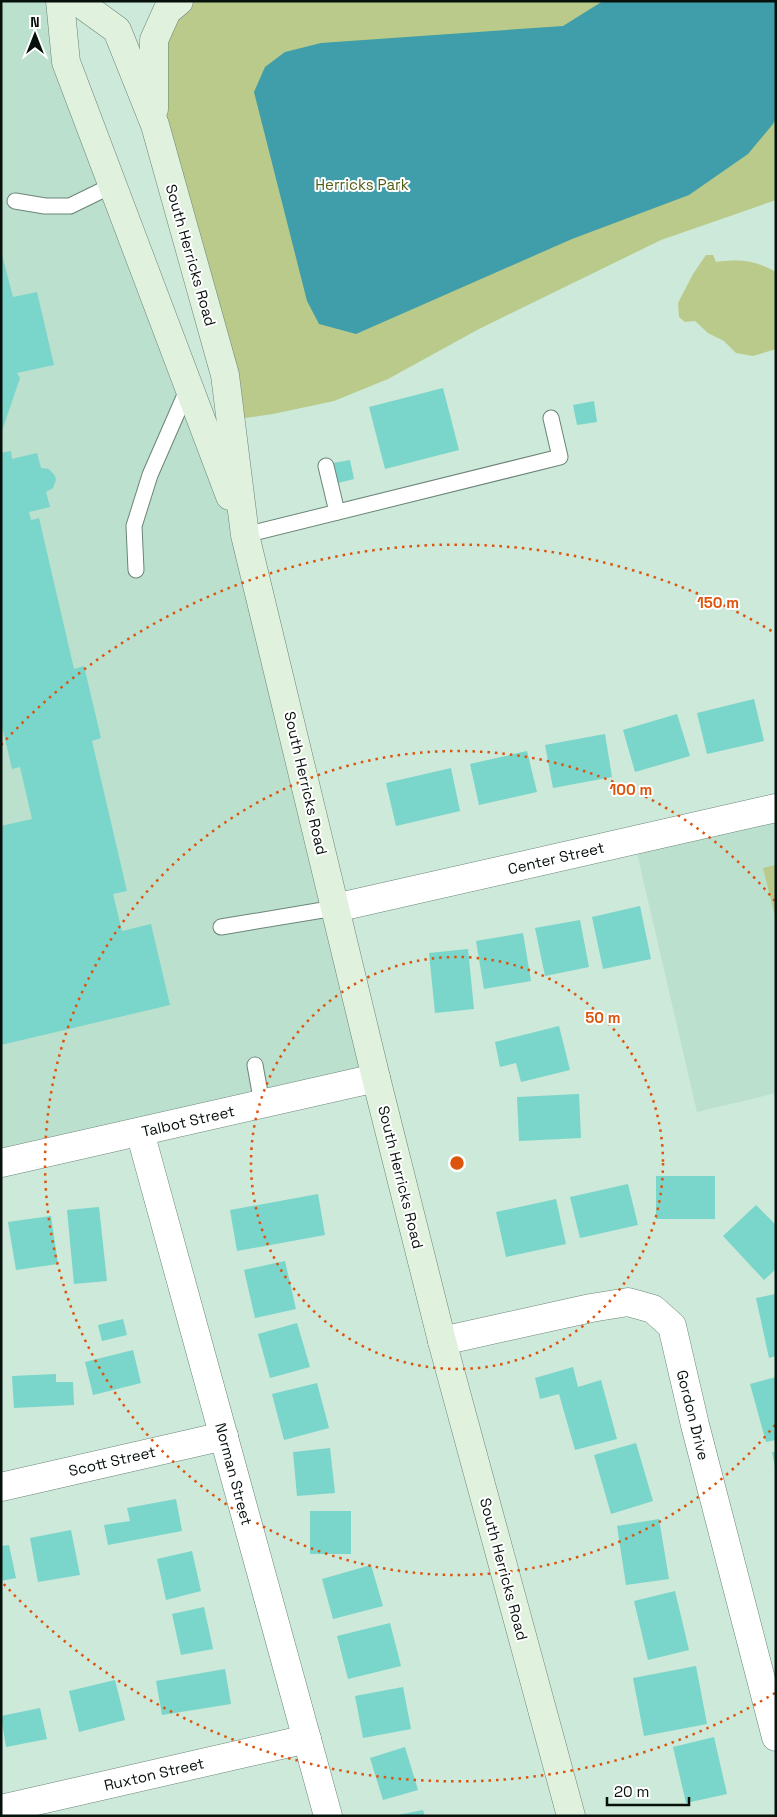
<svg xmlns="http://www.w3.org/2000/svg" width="777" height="1817" viewBox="0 0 777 1817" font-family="'Space Grotesk',sans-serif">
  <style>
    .built { fill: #bbe0ce }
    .green { fill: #b9ca8a }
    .water { fill: #3f9eaa }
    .building { fill: #7ad5ca }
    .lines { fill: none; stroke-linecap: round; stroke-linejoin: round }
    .lane-casing { stroke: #6b8578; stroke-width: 17 }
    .street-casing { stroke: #6b8578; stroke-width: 29 }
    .secondary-casing { stroke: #6b8578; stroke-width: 29 }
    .lane { stroke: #fff; stroke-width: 15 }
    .street { stroke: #fff; stroke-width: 28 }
    .secondary { stroke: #e0f1de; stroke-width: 28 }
    .ring { fill: none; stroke: #dd550c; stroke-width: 2.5; stroke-dasharray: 2.5 5 }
    .labels { text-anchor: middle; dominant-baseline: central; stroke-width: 4; stroke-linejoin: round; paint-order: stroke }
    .park-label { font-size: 15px; fill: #505f18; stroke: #fff }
    .street-label { font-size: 15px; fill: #07110c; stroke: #fff }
    .centre { fill: #dd550c; stroke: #fff; stroke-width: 2.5 }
    .ring-label { font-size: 15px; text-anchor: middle; font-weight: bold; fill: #dd550c; stroke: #fff; stroke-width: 4; stroke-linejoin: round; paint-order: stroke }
  </style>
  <rect width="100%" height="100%" fill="#cce9da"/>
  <g class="built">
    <polygon points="1,1 60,1 66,62 245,535 376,1078 1,1163"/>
    <polygon points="776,808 776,1093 697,1112 634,840"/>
  </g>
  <g class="green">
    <polygon points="179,1 776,1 776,200 661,240 479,329 388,379 334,401 273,414 231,420 155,125 167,11"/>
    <path d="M706,255H713L716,262C741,259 753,260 776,272V349L753,356L736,353L724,341L708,333L695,321L685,322L679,317L678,303L693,274Z"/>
    <polygon points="776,865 776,920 763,868"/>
  </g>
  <polygon class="water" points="603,1 776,1 776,118 773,124 748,154 689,195 572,239 356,334 319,324 307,301 254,92 265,67 285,52 321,43 563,26"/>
  <g class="building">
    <polygon points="1,251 13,297 37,292 54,365 17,373 20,378 2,431"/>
    <polygon points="443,388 459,450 385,469 369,407"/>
    <polygon points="594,401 597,422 577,425 573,405"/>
    <polygon points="11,451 12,459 37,453 41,468 49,469 55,476 56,480 53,488 46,492 50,507 29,512 31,520 39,518 74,669 84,666 101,738 92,741 127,891 113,894 122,931 151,924 170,1005 1,1045 1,826 32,819 20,767 12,769 1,722 1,453"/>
    <polygon points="350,460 354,479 338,483 333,463"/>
    <polygon points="754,699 764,741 707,754 697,713"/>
    <polygon points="677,714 690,756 635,772 623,730"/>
    <polygon points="605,734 612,777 553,788 545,745"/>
    <polygon points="527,751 537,792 479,805 470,764"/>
    <polygon points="451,768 460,811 396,826 386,783"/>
    <polygon points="640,906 651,959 603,969 592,917"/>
    <polygon points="580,920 589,967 545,976 535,928"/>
    <polygon points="523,933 531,981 484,989 476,941"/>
    <polygon points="468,949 474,1009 435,1013 429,953"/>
    <polygon points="559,1026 570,1070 521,1082 516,1063 500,1067 495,1042"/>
    <polygon points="579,1094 581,1138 519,1141 517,1097"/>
    <rect x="656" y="1176" width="59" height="43"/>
    <polygon points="628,1184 638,1225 580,1238 570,1197"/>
    <polygon points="318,1194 325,1235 237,1251 230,1210"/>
    <polygon points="556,1199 566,1244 506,1257 496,1212"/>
    <polygon points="756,1205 775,1224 776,1223 776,1269 764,1280 723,1236"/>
    <polygon points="99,1207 107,1281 74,1284 67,1210"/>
    <polygon points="51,1216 58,1264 16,1270 8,1222"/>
    <polygon points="285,1261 296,1309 255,1318 244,1270"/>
    <polygon points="776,1294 776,1356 769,1358 756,1298"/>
    <polygon points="123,1319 127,1335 102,1341 98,1325"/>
    <polygon points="297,1323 310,1367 270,1378 258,1334"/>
    <polygon points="133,1350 141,1383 93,1395 85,1362"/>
    <polygon points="573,1367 578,1387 601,1380 617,1439 575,1450 559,1394 540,1399 535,1378"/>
    <polygon points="56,1374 56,1382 73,1382 74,1405 14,1408 12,1376"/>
    <polygon points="776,1377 776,1440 766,1442 750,1384"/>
    <polygon points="317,1383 329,1428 284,1440 272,1394"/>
    <polygon points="636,1443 653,1501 611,1514 594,1455"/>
    <polygon points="330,1448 335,1493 297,1496 293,1452"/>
    <polygon points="772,1452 776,1452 776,1466 775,1467"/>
    <polygon points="176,1499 182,1531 108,1545 104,1525 130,1521 127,1508"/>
    <rect x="310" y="1511" width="41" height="43"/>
    <polygon points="659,1519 669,1579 626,1585 617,1526"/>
    <polygon points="71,1530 80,1575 38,1582 30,1538"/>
    <polygon points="9,1545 16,1578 1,1581 1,1546"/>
    <polygon points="192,1551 201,1591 166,1600 157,1559"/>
    <polygon points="371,1565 383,1606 333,1619 322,1579"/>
    <polygon points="675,1591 689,1650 648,1660 634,1601"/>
    <polygon points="204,1607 213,1649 181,1655 172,1614"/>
    <polygon points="390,1623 401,1666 348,1679 337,1636"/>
    <polygon points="696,1666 707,1724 644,1736 633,1678"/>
    <polygon points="225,1669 231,1704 162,1715 156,1681"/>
    <polygon points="115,1680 125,1720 79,1732 69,1691"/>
    <polygon points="403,1687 411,1729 363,1738 355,1696"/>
    <polygon points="40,1708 47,1739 6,1747 1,1716"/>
    <polygon points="714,1737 727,1794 686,1803 673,1747"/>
    <polygon points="405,1747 418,1790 383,1800 370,1758"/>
    <polygon points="423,1810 425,1816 398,1816 398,1815"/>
  </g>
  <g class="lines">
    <g class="lane-casing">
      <g id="lane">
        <polyline points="15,201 45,206 70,206 113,185"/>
        <polyline points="326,466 337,512"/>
        <polyline points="245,535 560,457 551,418"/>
        <polyline points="136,570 134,526 150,475 188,388"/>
        <polyline points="221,927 335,908"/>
        <polyline points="255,1065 262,1104"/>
      </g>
    </g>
    <g class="street-casing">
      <g id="street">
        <polyline points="335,908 776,808"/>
        <polyline points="140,1132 328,1816"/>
        <polyline points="1,1163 376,1078"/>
        <polyline points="442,1341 591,1308 628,1302 653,1309 672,1326 695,1425 776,1737"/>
        <polyline points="1,1487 224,1436"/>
        <polyline points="1,1809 307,1739"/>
      </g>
    </g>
    <g class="secondary-casing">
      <g id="secondary">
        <polyline points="60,1 66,62 230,496"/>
        <polyline points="77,1 117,30 155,125 225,375 245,535 376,1078 442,1341 571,1816"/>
        <polyline points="154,109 154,40 167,11 179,1"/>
      </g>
    </g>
    <use href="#lane" class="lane"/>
    <use href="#street" class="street"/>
    <use href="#secondary" class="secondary"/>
  </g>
  <g class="ring">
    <circle cx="457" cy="1163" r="206"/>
    <path d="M775 1425A412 412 0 1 1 775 901"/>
    <path d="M775 1693A618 618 0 0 1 1 1581M1 745A618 618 0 0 1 775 633"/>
  </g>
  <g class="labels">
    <g class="park-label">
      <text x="362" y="184">Herricks Park</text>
    </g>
    <g class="street-label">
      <text transform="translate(191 255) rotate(74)">South Herricks Road</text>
      <text transform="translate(306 783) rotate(77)">South Herricks Road</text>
      <text transform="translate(556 858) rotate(-13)">Center Street</text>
      <text transform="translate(188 1121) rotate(-13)">Talbot Street</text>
      <text transform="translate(401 1177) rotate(76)">South Herricks Road</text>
      <text transform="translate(693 1415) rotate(76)">Gordon Drive</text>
      <text transform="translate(112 1461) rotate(-13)">Scott Street</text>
      <text transform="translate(234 1474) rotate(75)">Norman Street</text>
      <text transform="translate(504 1569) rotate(75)">South Herricks Road</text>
      <text transform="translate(154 1774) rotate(-13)">Ruxton Street</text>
    </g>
  </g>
  <circle cx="457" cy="1163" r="8" class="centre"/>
  <g class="ring-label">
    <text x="718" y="608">150 m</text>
    <text x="631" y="795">100 m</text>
    <text x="603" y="1023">50 m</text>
  </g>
  <rect width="777" height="1817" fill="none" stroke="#07110c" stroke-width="5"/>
  <g transform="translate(35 35)" stroke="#ffffff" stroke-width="4" paint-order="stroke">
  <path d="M0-4L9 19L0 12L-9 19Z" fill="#07110c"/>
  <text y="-8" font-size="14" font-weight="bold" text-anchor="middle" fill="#07110c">N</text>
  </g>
  <path d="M607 1797v8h82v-8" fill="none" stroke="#07110c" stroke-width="2.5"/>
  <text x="614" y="1797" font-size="15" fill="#07110c" stroke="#ffffff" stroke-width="4" paint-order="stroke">20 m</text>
</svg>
